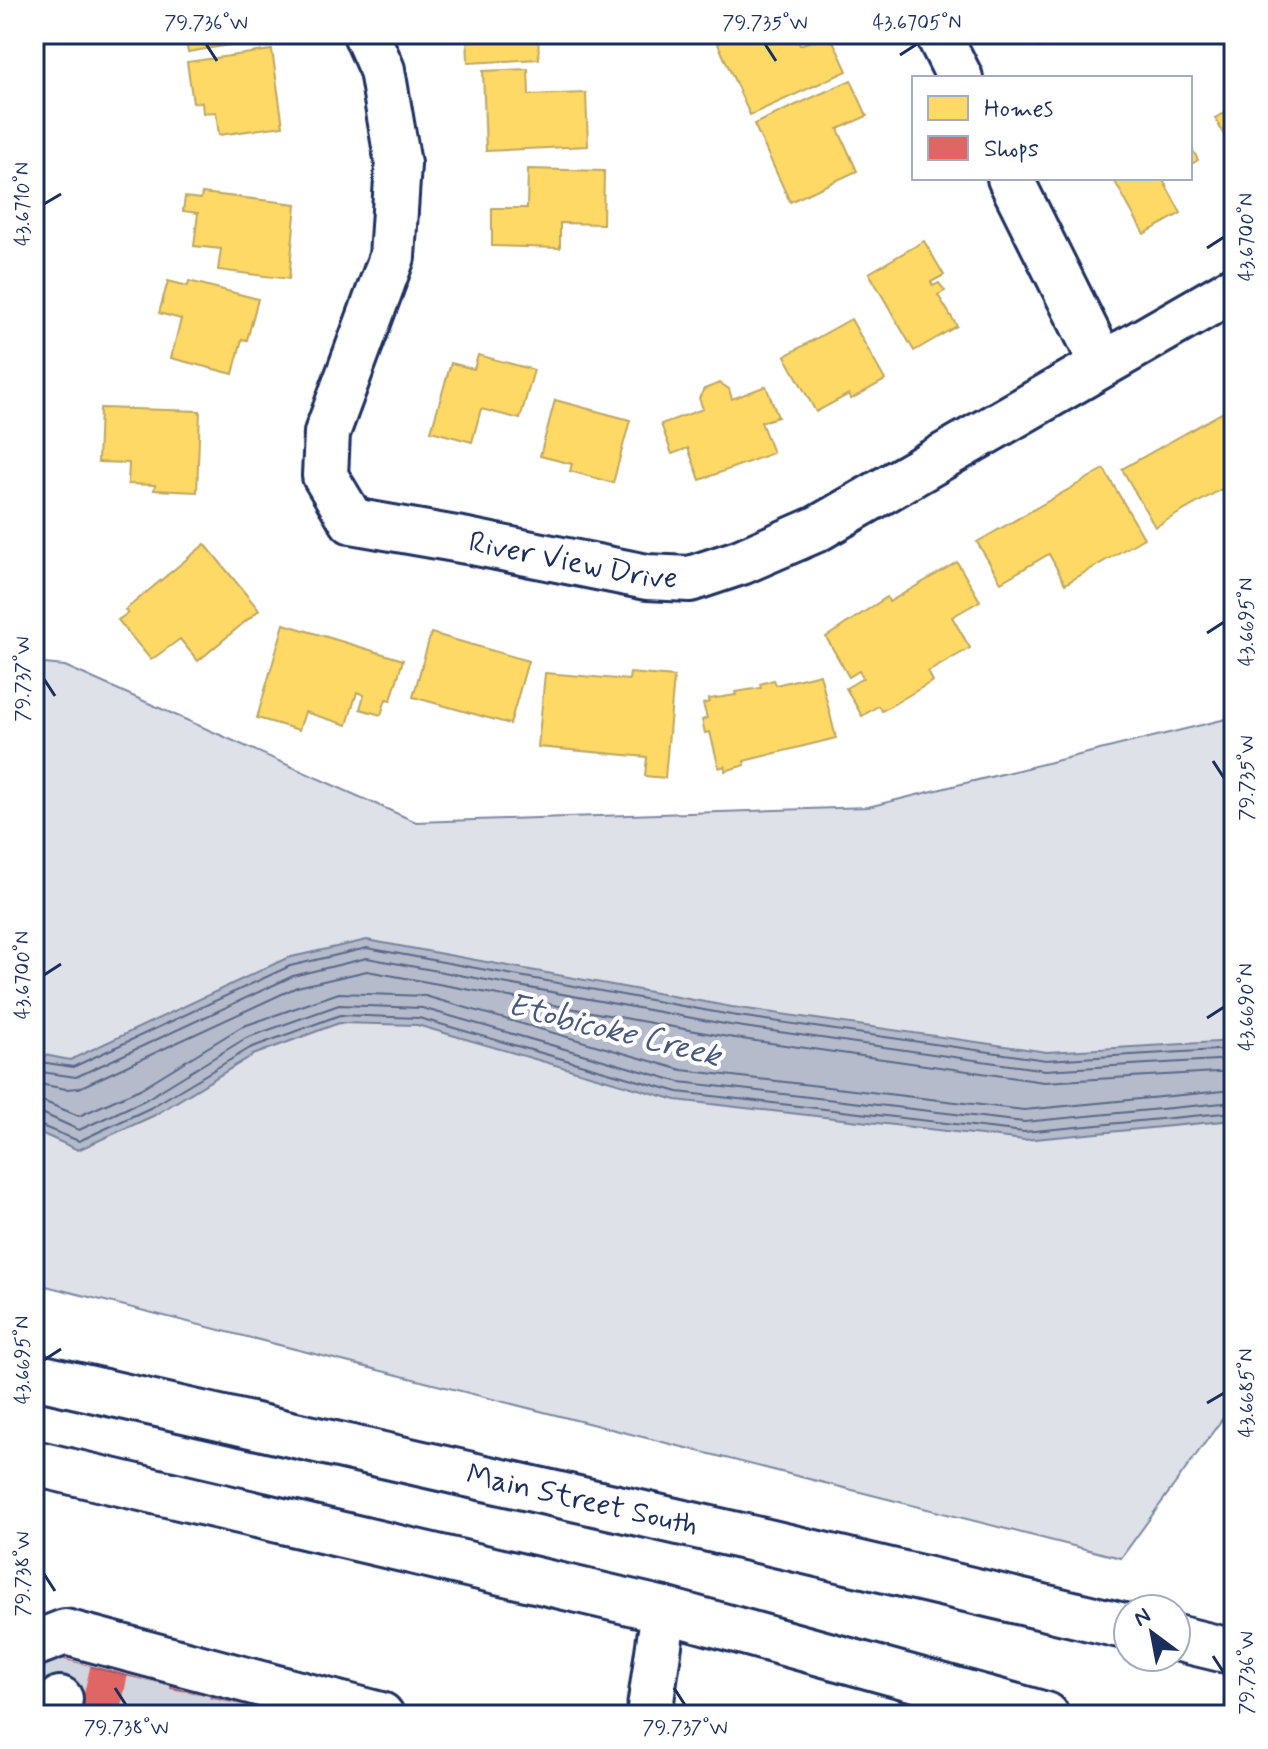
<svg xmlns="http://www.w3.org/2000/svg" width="1268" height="1749" viewBox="0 0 1268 1749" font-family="Mynerve,sans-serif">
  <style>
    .green { fill: #dee1e7; stroke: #7c88a2; stroke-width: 2 }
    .water { fill: #b5bbca; stroke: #77839f; stroke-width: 2 }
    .homes { fill: #ffd966; stroke: #bba664; stroke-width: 2 }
    .shops { fill: #e06666; stroke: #a55664; stroke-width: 2 }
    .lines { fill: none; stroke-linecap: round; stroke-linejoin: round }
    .shore { stroke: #596789; stroke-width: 2 }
    .minor-tunnel { stroke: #d1d5df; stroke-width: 44; stroke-dasharray: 44 22; stroke-linecap: butt }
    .minor-casing { stroke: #1b2f5e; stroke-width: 50 }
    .major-casing { stroke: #1b2f5e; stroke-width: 50 }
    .minor { stroke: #fff; stroke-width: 44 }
    .major { stroke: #fff; stroke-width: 44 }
    .ticks { fill: none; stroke: #1b2f5e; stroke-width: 3 }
    .labels { text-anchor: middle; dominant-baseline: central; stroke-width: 8; stroke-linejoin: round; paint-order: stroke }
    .street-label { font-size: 30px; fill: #1b2f5e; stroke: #fff }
    .water-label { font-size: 32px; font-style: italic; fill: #49597e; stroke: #fff }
    .neatline { fill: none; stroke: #1b2f5e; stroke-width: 3 }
    .ticks-label { font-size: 20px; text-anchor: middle; fill: #1b2f5e }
  </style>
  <rect width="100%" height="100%" fill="#fff"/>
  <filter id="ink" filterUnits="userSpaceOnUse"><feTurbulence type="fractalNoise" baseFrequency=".0125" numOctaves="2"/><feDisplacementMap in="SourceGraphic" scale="16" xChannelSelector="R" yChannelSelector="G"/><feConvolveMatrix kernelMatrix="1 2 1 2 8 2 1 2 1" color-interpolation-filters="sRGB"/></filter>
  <g filter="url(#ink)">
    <polygon class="green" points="34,663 65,666 416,822 868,807 1234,717 1234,1403 1121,1558 34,1283"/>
    <polygon class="water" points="367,940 732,1007 1047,1052 1234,1041 1234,1120 1024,1140 676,1100 417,1025 339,1023 253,1055 153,1116 78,1150 34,1130 34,1053 70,1060 287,958"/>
    <g class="homes">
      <polygon points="184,34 257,34 258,40 188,52"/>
      <polygon points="467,34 538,34 539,59 468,63"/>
      <polygon points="717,34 795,34 800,45 830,34 847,71 750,115 714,35"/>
      <polygon points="1034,34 1070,34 1040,48"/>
      <polygon points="272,50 283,126 219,135 216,112 203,113 202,102 193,103 187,62"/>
      <polygon points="528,69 529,95 586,93 588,146 486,151 483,71"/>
      <polygon points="851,80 867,116 838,129 857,171 790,202 754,124"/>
      <polygon points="1234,108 1234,154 1215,118"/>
      <polygon points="1190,145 1198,160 1190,165"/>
      <polygon points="528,169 604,171 603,224 560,223 560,248 492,246 492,208 527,208"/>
      <polygon points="1113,178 1166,178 1163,180 1181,213 1144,234"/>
      <polygon points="202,193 296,204 289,279 218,270 221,249 194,246 198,213 183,211 185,197 201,199"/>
      <polygon points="924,241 944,275 931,282 933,286 939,283 945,291 938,295 957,326 914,351 869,273"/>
      <polygon points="168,281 188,286 189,281 258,299 247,340 242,339 233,374 171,358 181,319 159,313"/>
      <polygon points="851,319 885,380 851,399 849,394 816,412 785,356"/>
      <polygon points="478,355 534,370 520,419 481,409 472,442 431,431 451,363 474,369"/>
      <polygon points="720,383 729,389 732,399 766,386 778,417 761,422 773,453 700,480 688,448 672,454 661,424 703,409 699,398 704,389"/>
      <polygon points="555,400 630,420 613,483 570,471 572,464 540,456"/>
      <polygon points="100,408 200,411 197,492 154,490 155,485 128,484 129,463 98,462"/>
      <polygon points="1225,411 1234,427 1234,482 1155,527 1122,469"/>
      <polygon points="1104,469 1144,538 1065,584 1049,554 1001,582 977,542"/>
      <polygon points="205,544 259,610 198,661 180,639 151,660 118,620 128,613 125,610"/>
      <polygon points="957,562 980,601 952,617 970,648 928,672 933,681 882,711 878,706 862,716 846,688 863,678 859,671 849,677 826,637 887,597 889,602"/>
      <polygon points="284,624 403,660 391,700 386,699 381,715 360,709 364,695 357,692 347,725 305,712 299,730 257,718"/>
      <polygon points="431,633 528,661 510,724 413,697"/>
      <polygon points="545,673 629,680 630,673 674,677 665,778 645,776 647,757 538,747"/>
      <polygon points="820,674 836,738 744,761 745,765 725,771 725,766 719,768 710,732 705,733 702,720 707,718 703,704 709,702 709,699 736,695 735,692 761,688 760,684 774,680 776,685"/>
    </g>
    <polygon class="shops" points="54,1657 266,1712 268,1715 74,1715 45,1696 37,1684 37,1668"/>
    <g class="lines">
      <g class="shore">
        <polyline points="34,1061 73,1067 290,966 367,948 731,1015 1046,1060 1234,1049"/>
        <polyline points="34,1071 76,1077 293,976 367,958 730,1025 1045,1070 1234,1059"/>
        <polyline points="34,1083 66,1089 79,1088 297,987 367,971 728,1037 1044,1082 1234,1071"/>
        <polyline points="34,1101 45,1102 79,1116 140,1089 241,1027 339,993 425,996 682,1070 1024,1110 1234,1090"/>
        <polyline points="34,1113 44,1114 79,1130 145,1100 246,1038 339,1005 422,1008 680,1082 1024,1122 1234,1102"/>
        <polyline points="34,1123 79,1141 150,1108 250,1048 340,1015 419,1018 678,1092 1024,1132 1234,1112"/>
      </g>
      <g class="minor-tunnel">
        <polyline points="60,1699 69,1661"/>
        <polyline points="142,1715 149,1681"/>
        <polyline points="184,1715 188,1692"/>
        <polyline points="220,1715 223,1701"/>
      </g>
      <g class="minor-casing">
        <g id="minor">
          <path id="s1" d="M366,34L382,70L398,164L392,257L327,433L325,476L352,521L467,541L647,577L690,579L741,562L817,529L1234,289"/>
          <polyline points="938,34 960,78"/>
          <polyline points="1010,178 1102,363"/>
          <polyline points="34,1644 65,1632 299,1694 295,1715"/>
          <polyline points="299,1694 381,1715"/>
          <polyline points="56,1715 60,1699"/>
          <polyline points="649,1715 664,1610"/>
        </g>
      </g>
      <g class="major-casing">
        <g id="major">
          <path id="s2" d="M34,1376L763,1541L1128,1627"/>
          <polyline points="34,1463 664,1610 1046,1715"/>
          <polyline points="1176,1638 1234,1652"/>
        </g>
      </g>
      <use href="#minor" class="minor"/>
      <use href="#major" class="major"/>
    </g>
  </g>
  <path class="ticks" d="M206,44L217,61M765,44L776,61M900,55L917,44M44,204L61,194M1207,248L1224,237M1207,633L1224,622M44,679L55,696M1213,761L1224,778M44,975L61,964M1207,1018L1224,1007M44,1360L61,1349M1207,1403L1224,1393M44,1574L55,1591M1213,1656L1224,1673M115,1688L126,1705M674,1688L685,1705"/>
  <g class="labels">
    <g class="street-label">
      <text stroke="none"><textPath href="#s1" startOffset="736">River View Drive</textPath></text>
      <text stroke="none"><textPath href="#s2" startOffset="562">Main Street South</textPath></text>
    </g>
    <g class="water-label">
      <text transform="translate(614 1031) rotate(14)">Etobicoke Creek</text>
    </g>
  </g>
  <rect width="1268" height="1749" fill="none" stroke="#fff" stroke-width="88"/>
  <rect x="912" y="76" width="280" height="104" fill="#ffffff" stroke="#a4acbf" stroke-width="2"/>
  <rect x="928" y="96" width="40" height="24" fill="#ffd966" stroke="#a4acbf" stroke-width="2"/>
  <text x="984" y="116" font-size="24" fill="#1b2f5e">Homes</text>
  <rect x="928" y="136" width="40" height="24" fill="#e06666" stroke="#a4acbf" stroke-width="2"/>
  <text x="984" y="156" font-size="24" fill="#1b2f5e">Shops</text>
  <g transform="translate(1152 1633) rotate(328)"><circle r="38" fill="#ffffff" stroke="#a4acbf" stroke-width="2"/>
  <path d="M0-6L14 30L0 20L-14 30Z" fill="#1b2f5e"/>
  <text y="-12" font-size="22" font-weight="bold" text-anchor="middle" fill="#1b2f5e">N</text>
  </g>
  <rect x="44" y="44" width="1180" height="1661" class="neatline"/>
  <g class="ticks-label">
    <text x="206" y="29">79.736°W</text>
    <text x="765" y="29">79.735°W</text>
    <text x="917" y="29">43.6705°N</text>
    <text transform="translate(22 204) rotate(-90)" y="7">43.6710°N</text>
    <text transform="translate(1246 237) rotate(-90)" y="7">43.6700°N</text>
    <text transform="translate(1246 622) rotate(-90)" y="7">43.6695°N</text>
    <text transform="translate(22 679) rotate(-90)" y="7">79.737°W</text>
    <text transform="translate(1246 778) rotate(-90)" y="7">79.735°W</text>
    <text transform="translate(22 975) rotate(-90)" y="7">43.6700°N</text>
    <text transform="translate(1246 1007) rotate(-90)" y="7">43.6690°N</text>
    <text transform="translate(22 1360) rotate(-90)" y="7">43.6695°N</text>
    <text transform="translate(1246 1393) rotate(-90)" y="7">43.6685°N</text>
    <text transform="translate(22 1574) rotate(-90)" y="7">79.738°W</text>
    <text transform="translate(1246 1673) rotate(-90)" y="7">79.736°W</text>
    <text x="126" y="1734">79.738°W</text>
    <text x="685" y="1734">79.737°W</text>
  </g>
</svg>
